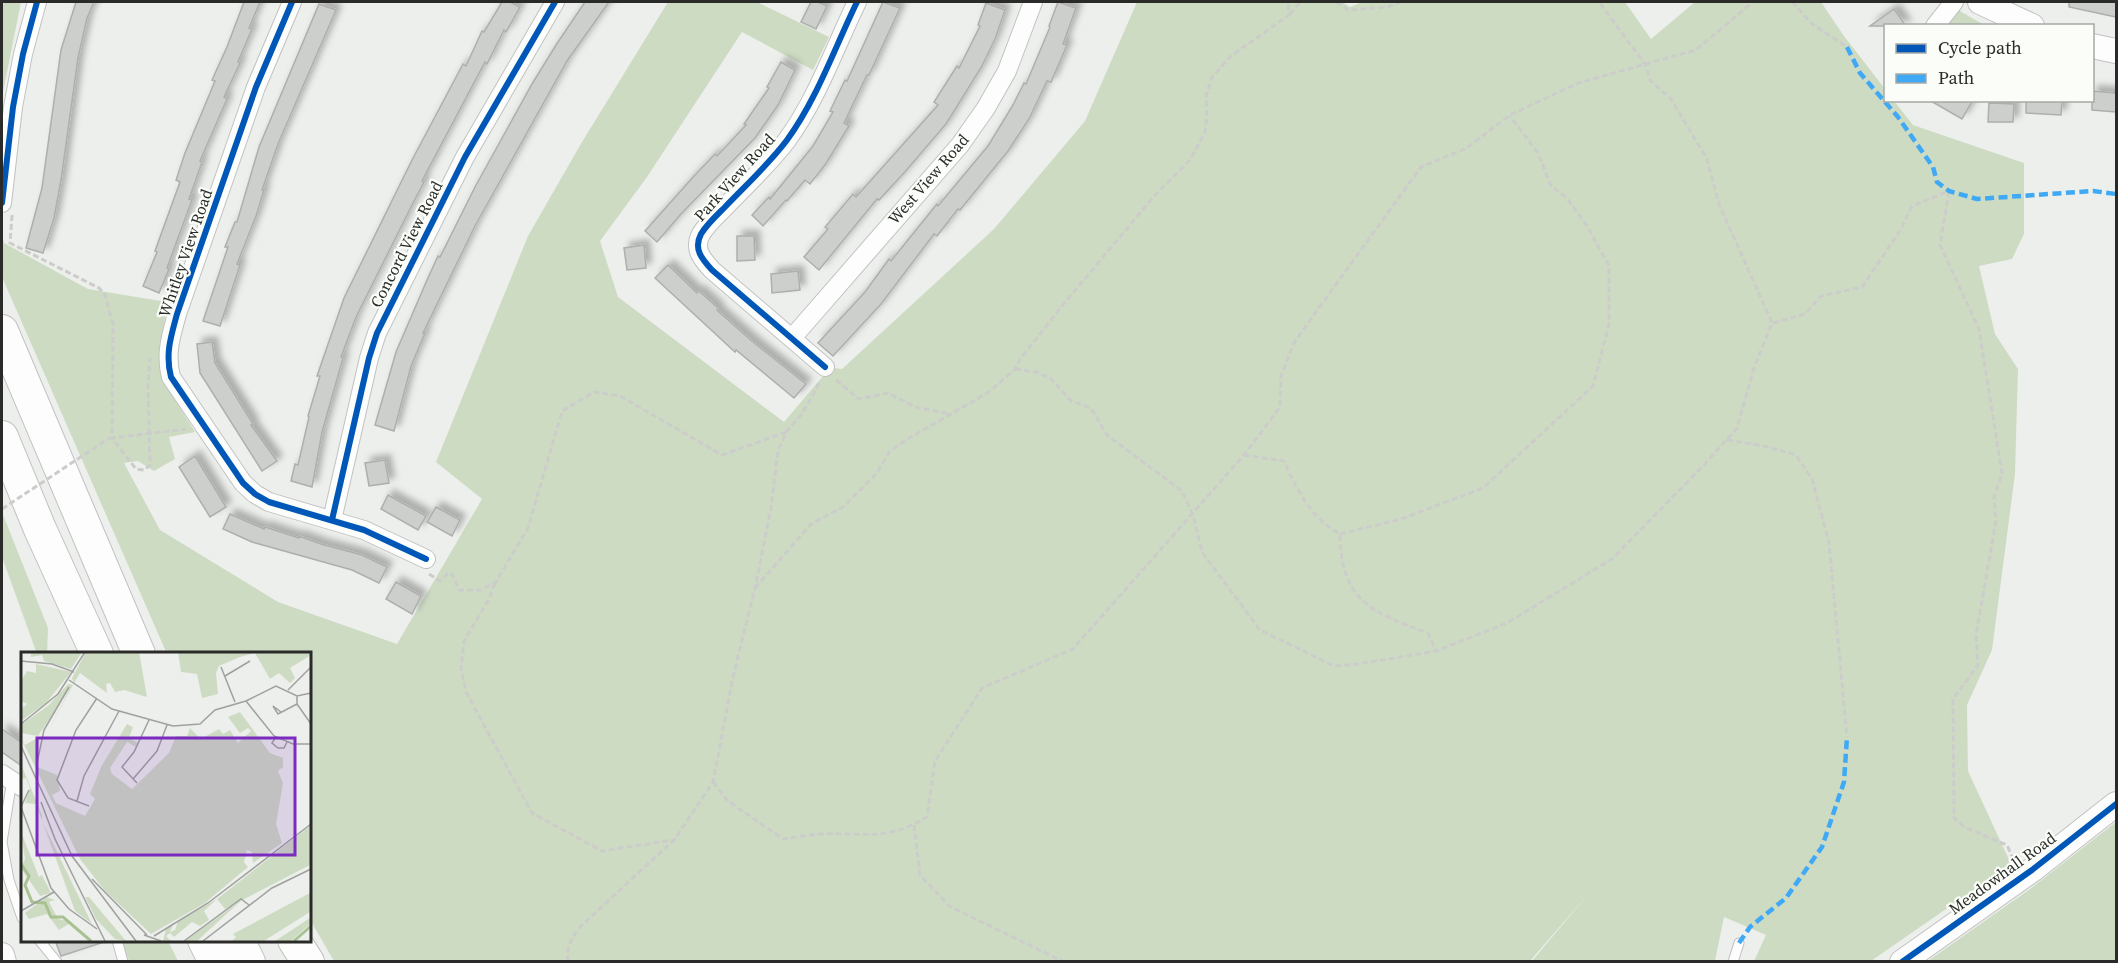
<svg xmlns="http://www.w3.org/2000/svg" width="2118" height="963" viewBox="0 0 2118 963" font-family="'Source Serif 4',serif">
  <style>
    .green { fill: #cedbc3 }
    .building { fill: #cdcfcd; stroke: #adafad; stroke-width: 1.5; filter: url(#shadow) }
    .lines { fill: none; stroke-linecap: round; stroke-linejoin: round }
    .lane-casing { stroke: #c1c2c1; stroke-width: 11 }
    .street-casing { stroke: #c1c2c1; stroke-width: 20 }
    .secondary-casing { stroke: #c1c2c1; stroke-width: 26 }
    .highway-casing { stroke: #c1c2c1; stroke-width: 34 }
    .path { stroke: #cccdcb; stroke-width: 3; stroke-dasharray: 6 3; stroke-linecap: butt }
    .lane { stroke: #fcfdfc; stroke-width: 9 }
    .street { stroke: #fcfdfc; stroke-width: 18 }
    .secondary { stroke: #fcfdfc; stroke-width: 24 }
    .highway { stroke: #fcfdfc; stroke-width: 32 }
    .path-bridge { stroke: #cccdcb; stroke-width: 3; stroke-dasharray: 6 3; stroke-linecap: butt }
    .quiet { stroke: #3fa9f5; stroke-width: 4.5; stroke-dasharray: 9 4.5; stroke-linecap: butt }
    .cycleway-casing { stroke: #fafdf8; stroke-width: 10 }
    .cycleway { stroke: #0057b8; stroke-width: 6 }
    .labels { text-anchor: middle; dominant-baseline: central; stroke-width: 4.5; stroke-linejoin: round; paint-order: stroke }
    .street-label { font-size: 16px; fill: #2a2b29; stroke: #fafdf8 }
    .inset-river { fill: none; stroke: #a8c292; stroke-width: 3 }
    .inset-road { fill: none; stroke: #9fa19e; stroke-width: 1.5 }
    .view { fill: #7b2cbf; fill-opacity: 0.15; stroke: #7b2cbf; stroke-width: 3 }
    .inset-edge { fill: none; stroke: #2a2b29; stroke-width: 3 }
  </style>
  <defs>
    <filter id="shadow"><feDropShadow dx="5.5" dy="-5.5" stdDeviation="3" flood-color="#0004"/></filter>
  </defs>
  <rect width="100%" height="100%" fill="#edefec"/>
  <g class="green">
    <polygon points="7,2 21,2 2,97 2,4"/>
    <polygon points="668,2 757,2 829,37 813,70 742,32 647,177 600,241 618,297 784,422 823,376 834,368 842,369 994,229 1085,121 1137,2 1342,2 1350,7 1362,2 1625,2 1651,39 1695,2 1821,2 1844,36 1885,89 1886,100 1894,101 1913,125 2024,163 2024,234 2012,259 1979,266 1995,334 2018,369 2015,474 1992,650 1967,705 1968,771 2011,864 1871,961 1754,961 1766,935 1724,917 1715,961 1532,961 1589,893 1530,961 334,961 309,918 309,654 167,654 2,277 2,234 4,243 88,289 167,302 160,357 167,387 195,432 169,437 175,459 154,471 138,461 124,463 160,530 278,602 397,644 482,499 436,462 528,236 582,142"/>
    <polygon points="1958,10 1984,25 1943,26"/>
    <polygon points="2,512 48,628 47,654 37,654 2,557"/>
    <polygon points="2116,822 2116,961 1928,961 2030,889"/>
    <polygon points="122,941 168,941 178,961 129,961"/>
  </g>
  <g class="building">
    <polygon points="76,2 94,2 87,18 78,58 61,180 54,218 43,253 26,248 42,188 61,50"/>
    <polygon points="244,2 260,2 249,28 252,29 238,62 240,63 224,97 227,99 200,161 202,162 189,199 192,200 167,268 169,269 159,293 143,286 157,252 155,251 180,182 176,180 185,153 215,81 212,80 227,47"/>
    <polygon points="502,2 510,2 520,7 506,32 504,30 487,64 485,62 422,181 424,182 413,203 356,317 341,357 343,358 322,432 312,487 291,481 295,464 298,465 309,417 308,416 320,376 317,376 344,298 412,160 463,64 466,66 482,31 484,32"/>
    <polygon points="585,2 609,2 567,61 475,226 423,333 425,333 411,366 394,431 375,425 396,352 427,280 438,256 440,257 475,187 532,84 556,45"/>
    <polygon points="811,2 818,2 827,6 816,29 801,22"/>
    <polygon points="883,2 900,8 869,75 867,75 844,123 849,126 825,165 810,184 805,180 787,201 786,200 763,226 752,215 769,197 770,199 813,146 833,112 830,111 845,80 847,81"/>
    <polygon points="1058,2 1076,8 1063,44 1067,45 1051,82 1047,81 1029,119 1008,151 960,210 958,209 937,236 934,234 881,304 833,356 818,343 865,292 889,259 891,261 937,204 938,206 988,146 1013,105 1024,83 1026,84 1050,27 1049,26"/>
    <polygon points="2069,2 2116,2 2116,17 2069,7"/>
    <polygon points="986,3 1005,10 995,39 982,66 946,124 904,173 879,200 877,199 819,270 804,257 828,229 825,227 853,194 856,197 938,105 934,102 957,66 959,68 980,26 978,25"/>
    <polygon points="319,4 336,10 278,144 262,190 264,190 256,216 237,264 240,265 220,326 203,321 228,247 225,247 235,222 237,222 259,147"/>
    <polygon points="1894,9 1906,26 1870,26"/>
    <polygon points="781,62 795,70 778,105 755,138 681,214 657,242 645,231 694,176 715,154 717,156 746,125 744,124 769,88 767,87"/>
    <polygon points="2092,91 2116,93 2116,112 2092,110"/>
    <polygon points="1929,100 1973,100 1962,119"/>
    <polygon points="2026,100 2062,100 2061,115 2026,113"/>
    <polygon points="1989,103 2014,104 2013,122 1988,122"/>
    <polygon points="737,236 754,236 755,260 737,261"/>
    <polygon points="644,245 646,268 627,270 624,248"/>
    <polygon points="668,265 697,293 699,291 718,308 717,310 753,342 806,384 794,398 736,350 735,352 655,278"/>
    <polygon points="798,271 800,290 772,293 771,274"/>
    <polygon points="212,342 215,363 253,424 251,425 277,461 262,471 200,373 197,344"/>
    <polygon points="195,456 226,507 210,517 179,467"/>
    <polygon points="385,460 389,483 369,486 365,463"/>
    <polygon points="388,495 426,516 418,530 381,509"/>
    <polygon points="436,507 460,520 452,536 427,522"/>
    <polygon points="230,514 264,529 265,527 299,538 299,536 321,544 362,555 387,567 379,583 352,570 252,542 223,529"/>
    <polygon points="396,582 421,596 412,614 386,599"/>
    <polygon points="2,729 22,743 22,766 2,752"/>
    <polygon points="55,940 101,940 101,943 61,956"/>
  </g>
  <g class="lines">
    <g class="lane-casing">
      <g id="lane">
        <polyline points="12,780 2,842 9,880 22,918"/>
        <polyline points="39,940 57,962"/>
        <polyline points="117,940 123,962"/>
        <polyline points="1733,962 1739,943"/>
      </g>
    </g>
    <g class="street-casing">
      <g id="street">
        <path d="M292,2L256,87L177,314C171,336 165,354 171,377L243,483L255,494L269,502L364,530L426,559"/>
        <polyline points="1935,26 1954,2"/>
        <polyline points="2,203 13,107 23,54 37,2"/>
        <polyline points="792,338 960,145 986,108 1007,71 1033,2"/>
        <path d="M825,367L712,270C702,259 693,249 701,234C707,224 717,215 725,207C746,185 769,164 787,140C817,99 835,47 857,2"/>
        <polyline points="332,520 369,358 377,333 465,157 555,2"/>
        <polyline points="2,774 22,787"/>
      </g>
    </g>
    <g class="secondary-casing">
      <g id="secondary">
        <polyline points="1980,2 2032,26"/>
        <polyline points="2092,46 2116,51"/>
        <polyline points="2,955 4,962"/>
        <polyline points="1902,962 2032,870 2116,804"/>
      </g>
    </g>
    <g class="highway-casing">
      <g id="highway">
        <polyline points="2,331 139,654"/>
        <polyline points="2,437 40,529 97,654"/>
        <polyline points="204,940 215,962"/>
        <polyline points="238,940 249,962"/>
        <polyline points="294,940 308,962"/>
      </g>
    </g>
    <g class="path">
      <polyline points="1336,2 1348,10 1388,7 1400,2"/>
      <polyline points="1792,2 1812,24 1847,47"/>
      <polyline points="1290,14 1300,2"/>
      <polyline points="1949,191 1940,245 1979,329 2002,474 1994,497 1996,521 1976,635 1978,665 1953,699 1954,818 1964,827 2007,845 2013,859"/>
      <polyline points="12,215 10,243 99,288 105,295 113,324 112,438 186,429"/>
      <polyline points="1773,323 1805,314 1821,296 1862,287 1901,229 1912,206 1949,191"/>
      <polyline points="1015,369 1036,372 1050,378 1071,401 1091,408 1107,435 1182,491 1193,515 1202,552 1260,630 1334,666 1358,664 1436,651 1507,623 1612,559 1703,466 1737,428 1754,368 1772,323 1719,204 1707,159 1671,99 1651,81 1645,64 1599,2"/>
      <polyline points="836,380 859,399 888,393 915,407 950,414"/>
      <polyline points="108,439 112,438 136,469 144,470 150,465 148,384 150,358"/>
      <polyline points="1727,440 1764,446 1796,455 1812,479 1829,543 1847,737"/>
      <path d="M1244,455L1284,461C1296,489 1312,519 1340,534C1341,601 1371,612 1428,633L1436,651"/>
      <polyline points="1340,534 1401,519 1483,488 1593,386 1609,324 1609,266 1587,226 1566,197 1551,186 1538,153 1510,116"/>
      <polyline points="429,574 440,581 448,573 452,574 459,590 480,590 496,582 528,528 562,411 594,392 620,396 722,455 786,432"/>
      <polyline points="495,583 489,599 464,641 461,669 466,692 532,813 602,851 673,840"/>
      <polyline points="755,588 811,524 843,507 877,473 890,451 906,440 989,392 1015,369 1021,358 1062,306 1155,195 1190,160 1205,132 1207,115 1206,96 1212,77 1231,56 1289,15 1288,2"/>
      <path d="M713,782L728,801L783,839C796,837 809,835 821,834C864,832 886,842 927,817L935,761L982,688L1073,649L1244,455L1280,407L1281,376L1295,341L1421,167L1467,148L1510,115L1578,83L1696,50L1753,2"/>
      <polyline points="914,825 920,875 949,906 1064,962"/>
      <path d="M568,962C566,947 572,938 580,927L675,839L713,782L733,677L755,588L771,508L778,450L787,431L801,415L813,395L819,383"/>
    </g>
    <use href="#lane" class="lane"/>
    <use href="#street" class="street"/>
    <use href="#secondary" class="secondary"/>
    <use href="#highway" class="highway"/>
    <polyline class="path-bridge" points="2,509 108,439"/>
    <g class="quiet">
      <polyline points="1847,47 1860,73 1898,117 1933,167 1937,182 1949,191 1977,199 2093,191 2116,194"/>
      <polyline points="1739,943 1750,927 1786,898 1822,847 1844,782 1847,737"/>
    </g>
    <g class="cycleway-casing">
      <g id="cycleway">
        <path d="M292,2L256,87L177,314C171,336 165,354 171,377L243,483L255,494L269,502L364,530L426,559"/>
        <polyline points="2,203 13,107 23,54 37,2"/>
        <path d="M825,367L712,270C702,259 693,249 701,234C707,224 717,215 725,207C746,185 769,164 787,140C817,99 835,47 857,2"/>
        <polyline points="332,520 369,358 377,333 465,157 555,2"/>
        <polyline points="1902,962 2032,870 2116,804"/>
      </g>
    </g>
    <use href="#cycleway" class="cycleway"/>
  </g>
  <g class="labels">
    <g class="street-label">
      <text transform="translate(734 177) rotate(-48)">Park View Road</text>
      <text transform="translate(928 179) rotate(-49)">West View Road</text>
      <text transform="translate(406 244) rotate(-63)">Concord View Road</text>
      <text transform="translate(185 253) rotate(-71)">Whitley View Road</text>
      <text transform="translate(2002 873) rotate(-36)">Meadowhall Road</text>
    </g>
  </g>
  <g transform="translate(21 652)">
    <rect width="290" height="290" fill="#edefec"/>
    <path d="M10,0H61L50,17L23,9L21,3L10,5ZM65,0H118L126,45L103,38L94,40L89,31L85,32L86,41L59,21L53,31L51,26ZM157,0H289L290,3L269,16L274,26L269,31L258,21L249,27L234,1L219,5L198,14L195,21L197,42L181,46L176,22L160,20ZM15,12L50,20L25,51L0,69V57L6,52L0,49V29L6,19L15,21ZM47,32L52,33L27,79L50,35L17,84L0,81V73L28,53ZM219,60L249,101L262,106V115L257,119L262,131L255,172L261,191L232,211L231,200L226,198L223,210L227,215L184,251L130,282L84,239L59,207L0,86L4,93L18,85L16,115L36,123L39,139L31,143L35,151L64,164L74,147L69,142L80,115L106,72L112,75L108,86L117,91L115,95L106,90L89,116L91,122L111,137L148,101L155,84H166L169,76L180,87L198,77L202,82L209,78L217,91L230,79L227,76L219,81L207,65ZM0,112L21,163V169L71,272L54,259L15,152L4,151L9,136L5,126L1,127ZM289,174V213L204,257L196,247L183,259L188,268L179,274L171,270L153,285L149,281L145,284L150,289H142L145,277L153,270L149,280L154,278L157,269L196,247ZM0,180L18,225L21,223L30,241L19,244L0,216L4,207ZM289,241V260L243,289H211L215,285L212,282ZM25,245L34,248L28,250L37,267L51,270L38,278L26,262L8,267L4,261ZM64,245H68L105,289L94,287L75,267ZM222,247L176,289H164ZM289,266V272L270,289H254Z" fill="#cedbc3"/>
    <path class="inset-river" d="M0,212L8,224L4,233L11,250L24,251L30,265H42L70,289M273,289L290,274"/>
    <path class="inset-road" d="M0,9L31,12L53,20M200,15L214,50M204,24L229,9M48,28L91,57L152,74L179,72L194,58L225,49M267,38L290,15M276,44V52L290,72M225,49L253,84L272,92H290M225,49L255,34L276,44L290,41M260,60L252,54L257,62L276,52M0,72L37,42L64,0M255,85L251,91L257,96H263L266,90M0,94L51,204L115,289M16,111L23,78L48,35M112,127L136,99L146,73M116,131L101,115L113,100L128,68M56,149L63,124L98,59M20,150L34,187L84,289M68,154L47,146L36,128L55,78L76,46M0,155L30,236L48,257L76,277M0,155L8,138M71,227L126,283M0,259L33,240M123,283L140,289M133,284L187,251L290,172M163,289L220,247L228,253M182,289L251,236L290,217"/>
    <path class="view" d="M16,86H274V203H16Z"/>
    <rect width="290" height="290" class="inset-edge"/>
  </g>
  <rect width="2118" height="963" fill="none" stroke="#2a2b29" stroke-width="6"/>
  <rect x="1884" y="24" width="210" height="78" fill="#fafdf8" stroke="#a7a9a5" stroke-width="1.5"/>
  <rect x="1896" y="44" width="30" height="9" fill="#0057b8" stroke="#a7a9a5" stroke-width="1.5"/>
  <text x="1938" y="54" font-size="18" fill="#2a2b29">Cycle path</text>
  <rect x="1896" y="74" width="30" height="9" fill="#3fa9f5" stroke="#a7a9a5" stroke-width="1.5"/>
  <text x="1938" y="84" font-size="18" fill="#2a2b29">Path</text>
</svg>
